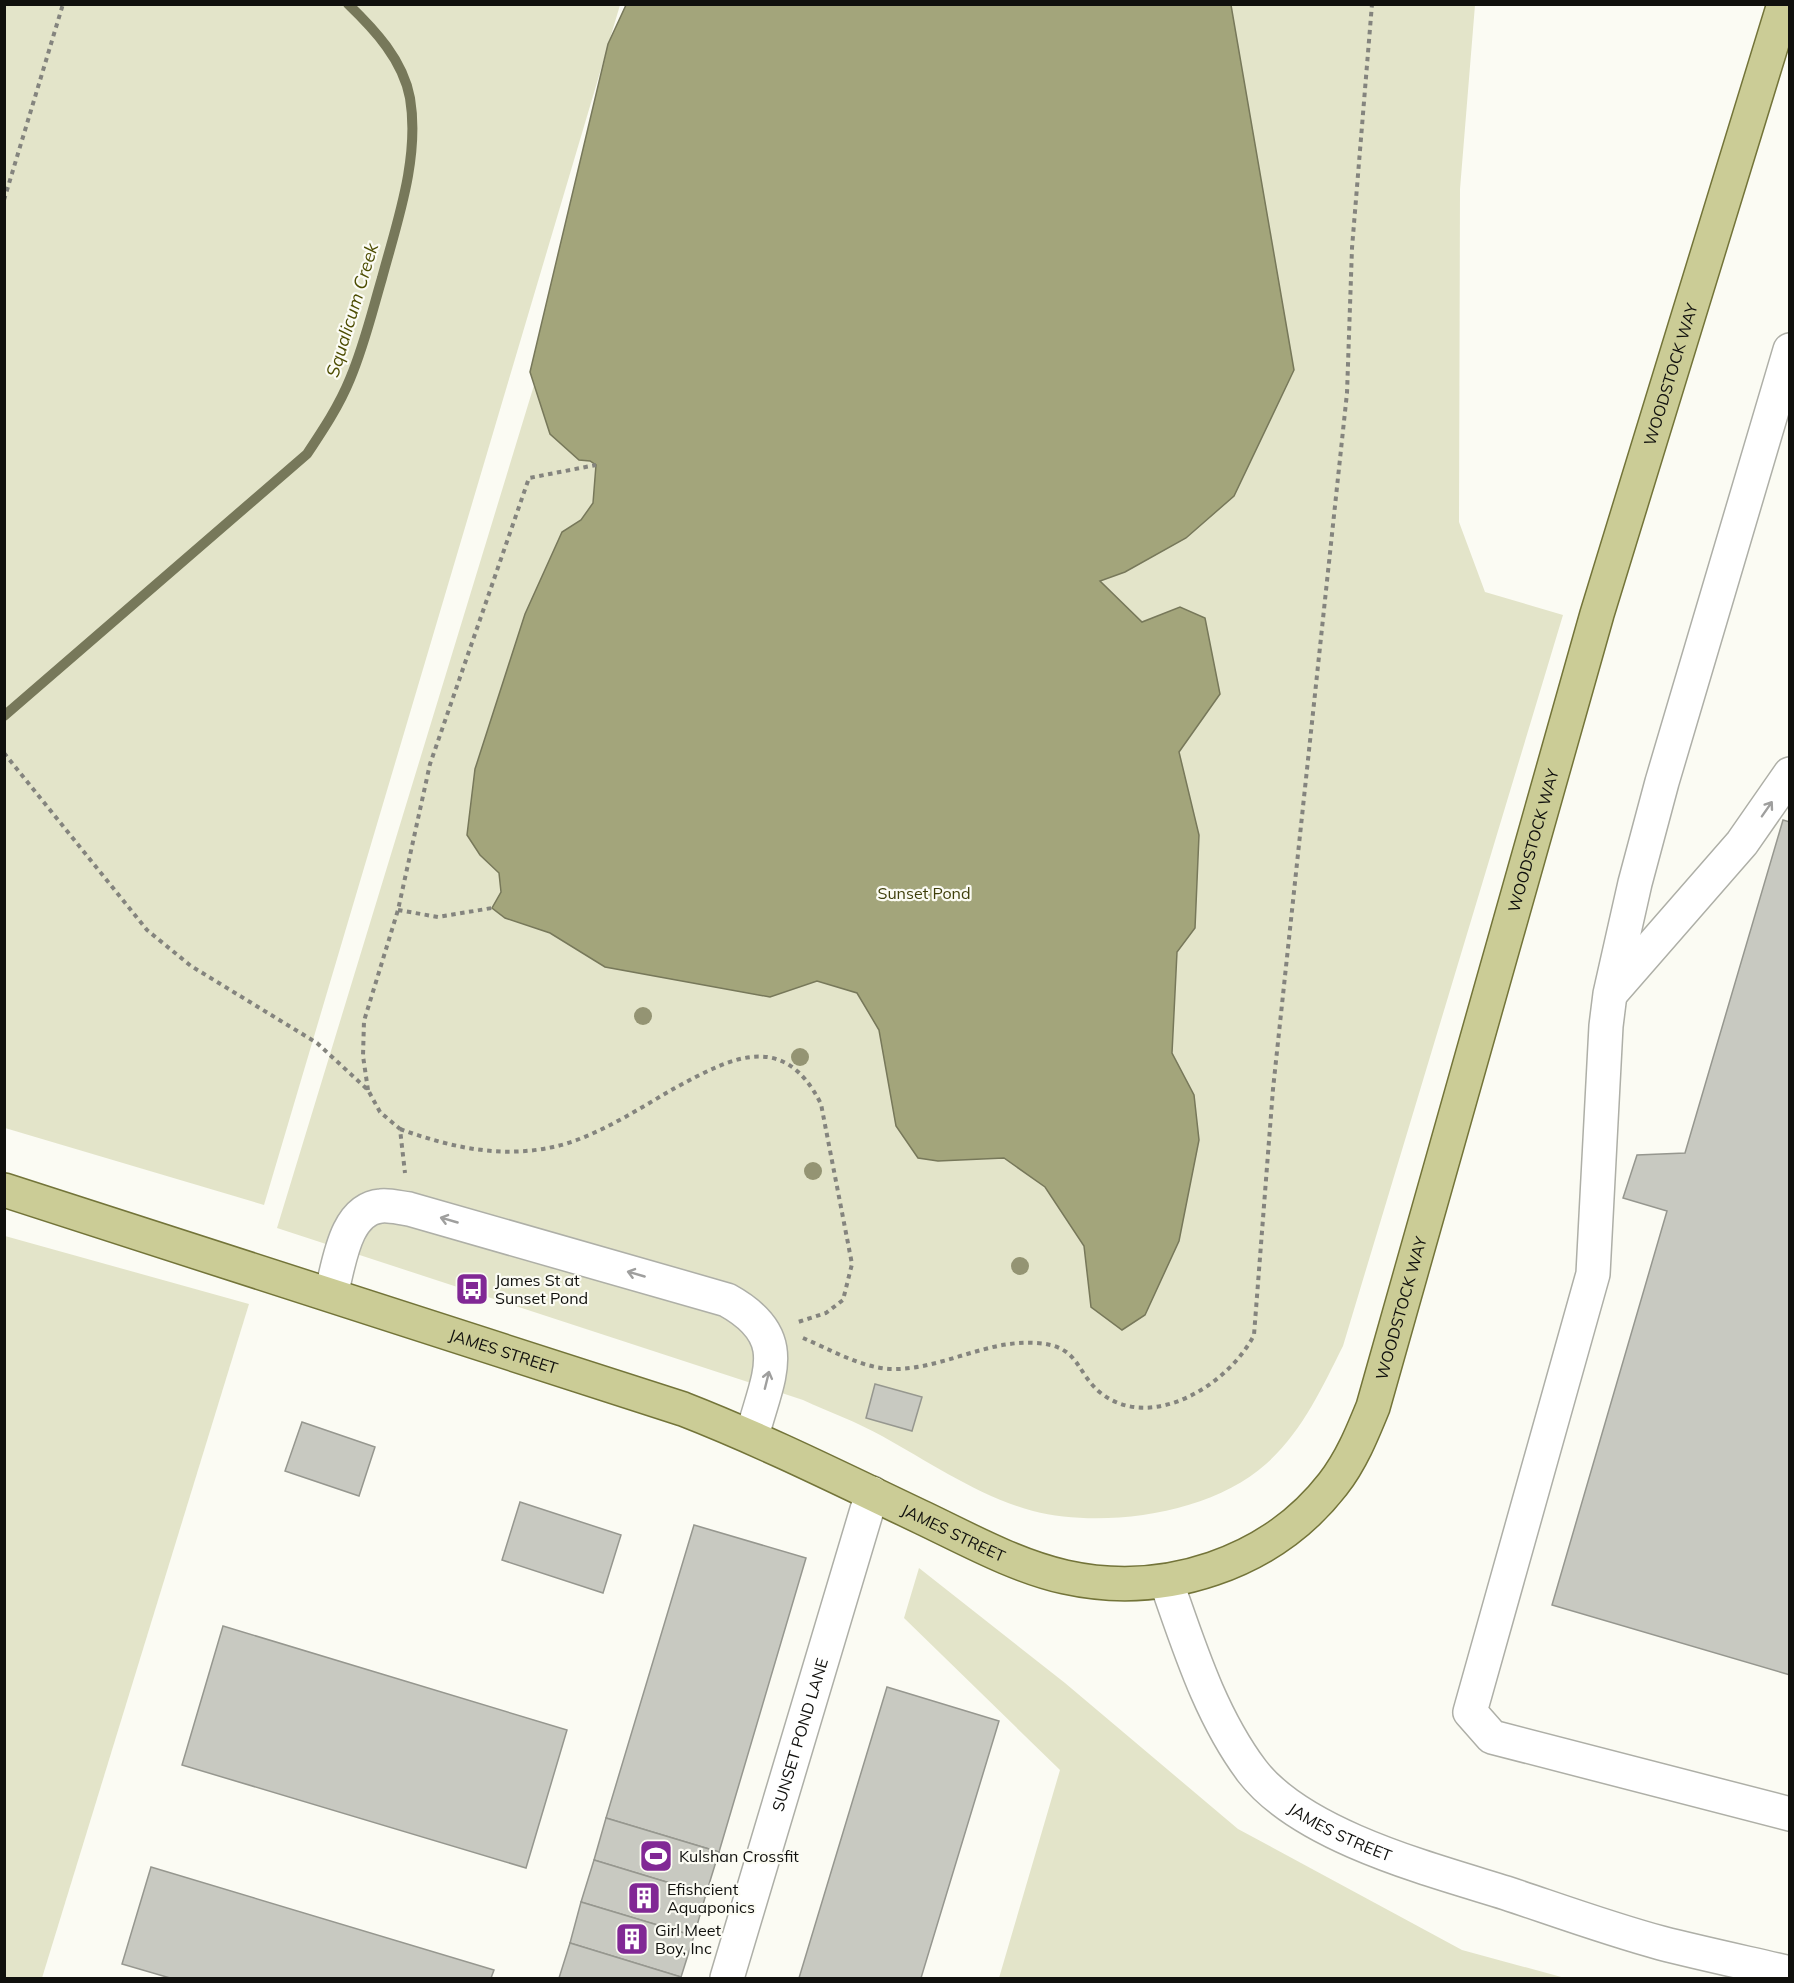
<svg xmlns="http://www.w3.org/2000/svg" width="1794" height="1983" viewBox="0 0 1794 1983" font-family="Mulish,sans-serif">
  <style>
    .green { fill: #e3e4c9 }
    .water { fill: #a3a57b; stroke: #77785a; stroke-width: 1.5 }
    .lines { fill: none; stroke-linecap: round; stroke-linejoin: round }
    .stream { stroke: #77785a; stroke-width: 10 }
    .building { fill: #c8c9c1; stroke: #96978f; stroke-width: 1.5 }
    .minor-casing { stroke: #aeafa7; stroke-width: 36 }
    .major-casing { stroke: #737439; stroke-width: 36 }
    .path { stroke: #84847e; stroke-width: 4; stroke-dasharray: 4.5 4.5; stroke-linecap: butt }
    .minor { stroke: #fff; stroke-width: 33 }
    .major { stroke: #cbcc96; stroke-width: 33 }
    .tree { fill: #949473 }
    .oneway { stroke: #9f9f9e }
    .labels { text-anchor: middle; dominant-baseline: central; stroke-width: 4.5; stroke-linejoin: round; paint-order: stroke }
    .street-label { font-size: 16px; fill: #10100d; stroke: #fbfbf3 }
    .park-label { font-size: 16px; fill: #3f3f0b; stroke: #fbfbf3 }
    .poi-label { font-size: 16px; fill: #10100d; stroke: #fbfbf3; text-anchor: start }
    .water-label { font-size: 18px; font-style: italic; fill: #4c4c00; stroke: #fbfbf3 }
  </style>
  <rect width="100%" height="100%" fill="#fbfbf3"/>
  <g class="green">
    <polygon points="4,5 620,5 264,1205 5,1128"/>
    <path d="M650,5H1475L1460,189L1459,522L1485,592L1563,615L1343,1346C1322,1388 1302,1432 1266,1464C1211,1514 1103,1529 1033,1511C978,1496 931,1463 882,1436C857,1422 829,1412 803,1400L277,1228Z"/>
    <polygon points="5,1236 249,1304 42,1978 5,1978"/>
    <polygon points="919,1568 1065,1683 1238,1829 1462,1950 1565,1978 999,1978 1060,1770 904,1618"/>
  </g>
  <polygon class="water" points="626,5 1231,5 1294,370 1234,496 1186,538 1125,572 1100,581 1142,622 1180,607 1205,618 1220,694 1179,752 1199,835 1195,928 1177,952 1172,1053 1194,1095 1199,1140 1179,1241 1145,1315 1122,1330 1091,1307 1084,1246 1045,1187 1004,1158 938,1161 918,1158 896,1126 879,1030 857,993 817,981 770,997 605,967 550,933 505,918 492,908 501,892 499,873 480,855 467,835 475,769 525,614 562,532 581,520 593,503 596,465 590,461 579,460 550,434 530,372 608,44"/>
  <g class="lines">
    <path class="stream" d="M4,716L307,454C323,430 339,406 350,379C364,346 372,312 382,278C397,222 420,158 410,98C403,60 375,30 348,4"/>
  </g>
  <g class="building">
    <polygon points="1783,820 1790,822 1790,1675 1552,1605 1667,1211 1623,1198 1637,1155 1685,1153"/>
    <polygon points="875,1384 922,1397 912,1431 866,1418"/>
    <polygon points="302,1422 375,1447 359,1496 285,1471"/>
    <polygon points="520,1502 621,1535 603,1593 502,1560"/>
    <polygon points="694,1525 806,1558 719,1852 606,1818"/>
    <polygon points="223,1626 567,1730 526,1868 182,1765"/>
    <polygon points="887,1687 999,1721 921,1978 799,1978"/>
    <polygon points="606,1818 719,1852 706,1894 594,1860"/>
    <polygon points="594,1860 706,1894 694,1936 581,1902"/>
    <polygon points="151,1867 494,1970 491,1978 170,1978 122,1964"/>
    <polygon points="581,1902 694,1936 681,1977 570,1943"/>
    <polygon points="570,1943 681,1977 681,1978 559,1978"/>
  </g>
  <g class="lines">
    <g class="minor-casing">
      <g id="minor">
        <polyline points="1790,350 1662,782 1635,883 1610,994 1606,1026 1593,1274 1470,1712 1492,1737 1790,1814"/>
        <polyline points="1613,991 1742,843 1790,774"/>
        <path d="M331,1294C339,1266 344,1209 381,1206C390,1205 400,1208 409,1209L727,1300C794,1337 768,1375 752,1436"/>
        <path id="s1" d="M1166,1581C1189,1646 1210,1715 1252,1771C1302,1836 1429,1869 1506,1893C1557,1910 1609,1929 1661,1943C1704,1954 1747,1963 1790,1973"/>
        <path id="s2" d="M727,1978L872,1493"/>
      </g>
    </g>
    <g class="major-casing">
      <g id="major">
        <path id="s3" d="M4,1190L683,1409C765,1441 843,1480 923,1518C969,1540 1016,1566 1065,1577C1164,1599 1271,1564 1333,1484C1351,1461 1362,1434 1373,1407L1597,614L1784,4"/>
      </g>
    </g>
    <g class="path">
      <polyline points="4,200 63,4"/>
      <polyline points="4,753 147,930 191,966 317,1043 368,1090 380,1112 400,1129 405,1173"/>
      <polyline points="398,910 438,917 492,908"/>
      <polyline points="368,1090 363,1056 364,1021 398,910 430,764 529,478 596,465"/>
      <path d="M400,1129C455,1149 508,1160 565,1144C604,1132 640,1108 675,1088C732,1057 784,1030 821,1104L852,1264L843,1300L826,1313L798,1322"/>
      <path d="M803,1338C829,1349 860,1367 889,1369C940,1371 986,1339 1037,1343C1081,1346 1075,1373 1102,1394C1153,1432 1229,1384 1254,1335L1273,1089L1347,393L1352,248L1372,4"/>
    </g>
    <use href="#minor" class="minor"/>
    <use href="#major" class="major"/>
  </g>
  <g class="tree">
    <circle cx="643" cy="1016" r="9"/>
    <circle cx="800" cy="1057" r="9"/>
    <circle cx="813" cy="1171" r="9"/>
    <circle cx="1020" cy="1266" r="9"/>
  </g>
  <defs><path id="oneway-shaft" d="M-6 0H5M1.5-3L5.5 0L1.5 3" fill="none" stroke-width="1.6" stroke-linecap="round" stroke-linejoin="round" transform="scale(1.5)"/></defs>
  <g class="oneway">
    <use href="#oneway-shaft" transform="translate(1767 809) rotate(-55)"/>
    <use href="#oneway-shaft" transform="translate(449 1220) rotate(-164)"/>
    <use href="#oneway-shaft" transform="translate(636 1274) rotate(-164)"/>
    <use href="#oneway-shaft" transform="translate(767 1380) rotate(-76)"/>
  </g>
  <defs>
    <g id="bus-square" transform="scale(1.725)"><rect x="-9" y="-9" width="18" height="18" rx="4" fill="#812895" stroke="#fbfbf3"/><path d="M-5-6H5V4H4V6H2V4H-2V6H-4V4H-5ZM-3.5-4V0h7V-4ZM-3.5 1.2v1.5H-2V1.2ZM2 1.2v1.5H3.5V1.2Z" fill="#fff"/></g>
    <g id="stadium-square" transform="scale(1.725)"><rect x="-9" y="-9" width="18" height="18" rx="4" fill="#812895" stroke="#fbfbf3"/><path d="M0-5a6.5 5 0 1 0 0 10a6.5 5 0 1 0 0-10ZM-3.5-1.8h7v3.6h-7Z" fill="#fff"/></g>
    <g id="building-square" transform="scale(1.725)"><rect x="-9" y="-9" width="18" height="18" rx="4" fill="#812895" stroke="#fbfbf3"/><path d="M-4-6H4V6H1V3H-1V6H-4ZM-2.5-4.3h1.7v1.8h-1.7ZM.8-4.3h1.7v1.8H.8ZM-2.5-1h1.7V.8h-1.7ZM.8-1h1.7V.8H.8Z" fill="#fff"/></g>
  </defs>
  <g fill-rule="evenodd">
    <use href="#bus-square" x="472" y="1289"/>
    <use href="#stadium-square" x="656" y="1856"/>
    <use href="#building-square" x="644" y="1898"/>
    <use href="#building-square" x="632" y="1939"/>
  </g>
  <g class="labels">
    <g class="street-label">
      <text stroke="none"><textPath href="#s3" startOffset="2592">WOODSTOCK WAY</textPath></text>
      <text stroke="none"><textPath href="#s3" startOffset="2106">WOODSTOCK WAY</textPath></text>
      <text stroke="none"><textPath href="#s3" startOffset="1620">WOODSTOCK WAY</textPath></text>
      <text stroke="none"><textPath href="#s3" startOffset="525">JAMES STREET</textPath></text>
      <text stroke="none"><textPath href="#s3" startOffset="1011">JAMES STREET</textPath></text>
      <text stroke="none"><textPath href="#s2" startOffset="254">SUNSET POND LANE</textPath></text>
      <text stroke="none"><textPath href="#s1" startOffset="318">JAMES STREET</textPath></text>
    </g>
    <g class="park-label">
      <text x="924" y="893">Sunset Pond</text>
    </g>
    <g class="poi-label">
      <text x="495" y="1280">James St at<tspan x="495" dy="18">Sunset Pond</tspan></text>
      <text x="679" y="1856">Kulshan Crossfit</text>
      <text x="667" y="1889">Efishcient<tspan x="667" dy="18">Aquaponics</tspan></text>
      <text x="655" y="1930">Girl Meet<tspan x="655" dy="18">Boy, Inc</tspan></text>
    </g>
    <g class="water-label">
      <text transform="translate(352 310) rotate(-73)">Squalicum Creek</text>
    </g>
  </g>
  <rect width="1794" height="1983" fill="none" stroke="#10100d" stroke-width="12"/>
</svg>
